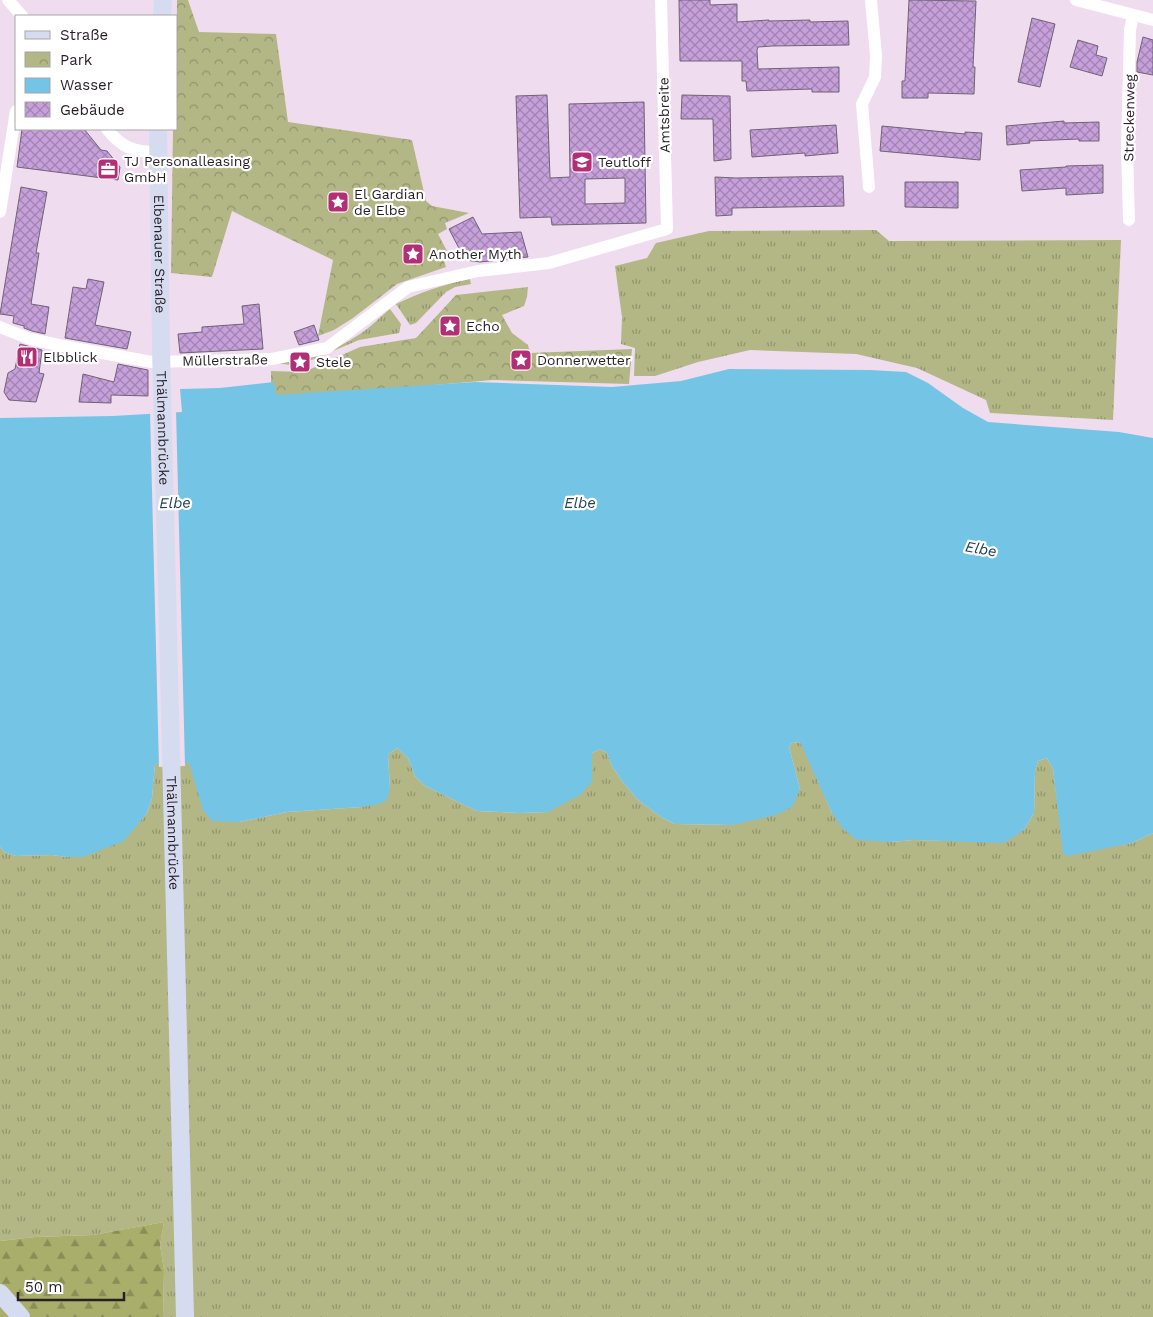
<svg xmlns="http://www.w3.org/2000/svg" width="1153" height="1317" viewBox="0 0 1153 1317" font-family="'Work Sans',sans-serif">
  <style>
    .grass { fill: url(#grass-tufts) }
    .forest { fill: url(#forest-firs) }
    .park { fill: url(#park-crowns) }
    .water { fill: #74c5e5 }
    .pier { fill: #efdcef }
    .building { fill: url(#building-cross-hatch); stroke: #6f6376; fill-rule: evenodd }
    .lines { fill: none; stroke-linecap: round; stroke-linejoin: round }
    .street { stroke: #fff; stroke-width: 12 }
    .secondary { stroke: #d6dcf0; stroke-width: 18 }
    .labels { text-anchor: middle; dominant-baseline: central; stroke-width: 4.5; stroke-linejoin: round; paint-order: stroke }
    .street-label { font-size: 14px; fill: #261f26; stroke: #fff }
    .poi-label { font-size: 14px; fill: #261f26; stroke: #fff; text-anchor: start }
    .water-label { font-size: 15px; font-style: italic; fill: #204553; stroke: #fff }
  </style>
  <defs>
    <pattern id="grass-tufts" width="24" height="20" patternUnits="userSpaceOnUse" patternTransform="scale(1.25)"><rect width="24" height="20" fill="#b3b785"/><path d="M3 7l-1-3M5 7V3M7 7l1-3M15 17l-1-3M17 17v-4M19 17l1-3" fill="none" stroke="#91946d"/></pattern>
    <pattern id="forest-firs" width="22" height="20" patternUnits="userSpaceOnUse" patternTransform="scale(1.25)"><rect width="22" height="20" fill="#a9af6a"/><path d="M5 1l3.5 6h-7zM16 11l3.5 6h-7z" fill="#898e57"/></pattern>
    <pattern id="park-crowns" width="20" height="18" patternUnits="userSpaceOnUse" patternTransform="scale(1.25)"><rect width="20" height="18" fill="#b3b785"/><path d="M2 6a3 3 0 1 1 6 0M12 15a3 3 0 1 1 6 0" fill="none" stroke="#91946d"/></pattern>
    <pattern id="building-cross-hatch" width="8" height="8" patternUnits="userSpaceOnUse" patternTransform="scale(1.25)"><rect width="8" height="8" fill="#c6a0da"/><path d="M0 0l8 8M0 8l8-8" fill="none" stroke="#a182b1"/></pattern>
  </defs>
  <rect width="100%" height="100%" fill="#efdcef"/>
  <g class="grass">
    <polygon points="876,230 889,241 1121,240 1113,420 990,413 986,400 917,368 856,354 750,350 698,362 655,376 634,376 635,348 621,344 622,317 615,266 647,258 656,243 709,231"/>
    <path d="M470,279L471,284L455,287L446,292L416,323L410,325L396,304C419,293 444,284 470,279Z"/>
    <path d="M390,309L401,324L399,333L359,340L302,364L291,365L276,363C306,361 335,351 360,334C371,327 380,317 390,309Z"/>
    <polygon points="801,742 832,813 891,842 913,840 954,841 1024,830 1034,813 1035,771 1038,761 1047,758 1053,769 1064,854 1132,843 1153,833 1153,1317 163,1317 164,1270 160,1245 164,1222 93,1235 35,1237 0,1241 0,846 4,852 16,856 52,855 66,857 137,824 147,813 152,798 155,764 189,763 239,822 287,812 362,807 390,788 388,755 397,748 408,758 415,776 425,786 477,811 520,813 548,812 592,753 600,749 607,753 611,764 621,780 638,800 661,817 675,824 732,825 800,789 789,747 792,743"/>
  </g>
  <polygon class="forest" points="164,1222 160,1245 164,1270 163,1317 0,1317 0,1241 35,1237 93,1235"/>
  <g class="park">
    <polygon points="177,0 188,0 199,32 276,34 288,122 412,140 426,201 432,206 469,213 445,223 447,229 438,234 447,251 442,255 446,267 397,284 353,318 334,330 318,336 333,260 232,211 212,277 171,273 173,129 176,129"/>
    <polygon points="528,287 527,297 524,306 502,315 512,333 528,345 530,353 632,349 629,384 493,380 271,399 271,371 304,372 360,347 416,338 456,295"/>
  </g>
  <polygon class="water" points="729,369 870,370 906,372 928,383 963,408 988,422 1119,432 1153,438 1153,833 1132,843 1068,856 1063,854 1053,769 1047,758 1038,761 1035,771 1034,813 1024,830 1004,843 913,840 891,842 857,840 843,829 832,813 800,742 792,743 789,747 800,789 792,807 776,815 732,825 675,824 661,817 638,800 621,780 611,764 607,753 600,749 592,753 592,782 580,795 548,812 520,813 477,811 425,786 415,776 408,758 397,748 388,755 390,788 387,800 379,804 362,807 287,812 239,822 212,821 203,810 189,763 155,764 152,798 147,813 124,841 83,857 66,857 52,855 16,856 4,852 0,846 0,418 113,416 182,412 180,389 220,388 274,382 276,395 475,382 612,387 681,381"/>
  <polygon class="pier" points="176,410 185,766 159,767 150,411"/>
  <g class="building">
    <polygon points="679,0 710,0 710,5 737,4 737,22 769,20 769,21 810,20 810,22 848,21 849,45 772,46 758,47 757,50 758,69 839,67 839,92 812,92 812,89 747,91 746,81 742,81 742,61 680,61"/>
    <polygon points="909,0 976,1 973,67 975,67 974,94 928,93 928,98 902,98 902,81 905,81"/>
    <polygon points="1032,18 1055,24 1040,87 1018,82"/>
    <polygon points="1143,37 1153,40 1153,75 1137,72 1137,62"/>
    <polygon points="1078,40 1098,46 1096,55 1107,58 1102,76 1070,67"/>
    <path d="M547,95L550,178L570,177L569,104L644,102L646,223L552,225L551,217L520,218L516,96ZM625,178V203L585,204V179Z"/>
    <polygon points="682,95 730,96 731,159 714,161 713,119 681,119"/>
    <polygon points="1064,121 1064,123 1099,122 1099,141 1079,141 1079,139 1029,141 1030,143 1007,145 1006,126"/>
    <polygon points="836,125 838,153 805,156 805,153 752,157 750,130"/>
    <polygon points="882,126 965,134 965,132 982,133 980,160 880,151"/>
    <polygon points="22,129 84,129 101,150 107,151 120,167 118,180 17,167"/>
    <polygon points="1103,165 1103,193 1066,195 1066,188 1022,191 1020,170 1066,167 1066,166"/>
    <polygon points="843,176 844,206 732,208 732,215 716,216 715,177 736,178"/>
    <polygon points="905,182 958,182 958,208 905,207"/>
    <polygon points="21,187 47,192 36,253 39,253 31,304 49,307 45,334 32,331 24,328 24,326 13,323 14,316 0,314"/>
    <polygon points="473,217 482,234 521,232 528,257 480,262 465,260 449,229"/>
    <polygon points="88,279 104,282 95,325 131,332 127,349 65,338 73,287 86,289"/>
    <polygon points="259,304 263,349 180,353 178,334 202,332 202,327 244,324 242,306"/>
    <polygon points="314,325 319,340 299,345 294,332"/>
    <polygon points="20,344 42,350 39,373 44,374 36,402 9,400 4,392 8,373 15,369"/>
    <polygon points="118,364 148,370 148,396 111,395 111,403 79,402 83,374 114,382"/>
  </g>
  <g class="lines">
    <g class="street">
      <polyline points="8,0 22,16"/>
      <polyline points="1076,0 1153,20"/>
      <path d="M107,129C122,148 134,152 157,152"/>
      <polyline points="869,187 862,104 875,77 876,56 871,0"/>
      <polyline points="0,212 16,111"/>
      <polyline points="1129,220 1127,148 1130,30 1133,15"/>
      <polyline points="0,327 30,339 74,348 152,362 272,359 327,348 408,287 478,271 549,263 667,229 661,0"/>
    </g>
    <g class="secondary">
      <polyline points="162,16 163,0"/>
      <path id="s1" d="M158,129L161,349L185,1317"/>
      <polyline points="0,1293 21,1317"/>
    </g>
  </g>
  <defs>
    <g id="school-square" transform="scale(1.125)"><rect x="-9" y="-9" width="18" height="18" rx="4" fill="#b22e75" stroke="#fff"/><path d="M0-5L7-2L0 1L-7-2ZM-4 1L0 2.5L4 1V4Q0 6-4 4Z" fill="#fff"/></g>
    <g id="office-square" transform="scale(1.125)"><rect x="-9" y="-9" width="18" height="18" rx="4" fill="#b22e75" stroke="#fff"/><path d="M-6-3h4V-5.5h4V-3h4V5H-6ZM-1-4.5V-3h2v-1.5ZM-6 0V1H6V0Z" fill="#fff"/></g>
    <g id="sight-square" transform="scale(1.125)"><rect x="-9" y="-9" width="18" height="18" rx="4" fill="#b22e75" stroke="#fff"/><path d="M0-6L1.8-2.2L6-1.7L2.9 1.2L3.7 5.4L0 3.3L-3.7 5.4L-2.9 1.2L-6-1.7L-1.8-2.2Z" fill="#fff"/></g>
    <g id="restaurant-square" transform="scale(1.125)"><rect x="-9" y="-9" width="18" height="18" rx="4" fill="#b22e75" stroke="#fff"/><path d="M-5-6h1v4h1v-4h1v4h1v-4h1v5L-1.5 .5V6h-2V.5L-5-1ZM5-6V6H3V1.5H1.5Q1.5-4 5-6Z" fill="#fff"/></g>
  </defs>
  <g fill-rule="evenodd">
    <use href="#school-square" x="582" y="162"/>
    <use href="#office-square" x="108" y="169"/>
    <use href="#sight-square" x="338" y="202"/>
    <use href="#sight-square" x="413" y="254"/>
    <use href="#sight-square" x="450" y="326"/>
    <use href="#restaurant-square" x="27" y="357"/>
    <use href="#sight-square" x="521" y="360"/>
    <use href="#sight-square" x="300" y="362"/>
  </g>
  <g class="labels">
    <g class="street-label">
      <text transform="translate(664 115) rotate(-91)">Amtsbreite</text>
      <text transform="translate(1129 118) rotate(-89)">Streckenweg</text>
      <text stroke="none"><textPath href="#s1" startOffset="125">Elbenauer Straße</textPath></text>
      <text transform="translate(225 360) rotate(-1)">Müllerstraße</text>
      <text stroke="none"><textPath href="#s1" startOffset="299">Thälmannbrücke</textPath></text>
      <text stroke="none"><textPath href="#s1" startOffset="704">Thälmannbrücke</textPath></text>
    </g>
    <g class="poi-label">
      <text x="124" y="161">TJ Personalleasing<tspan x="124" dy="16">GmbH</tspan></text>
      <text x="598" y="162">Teutloff</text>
      <text x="354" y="194">El Gardian<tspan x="354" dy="16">de Elbe</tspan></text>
      <text x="429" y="254">Another Myth</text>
      <text x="466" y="326">Echo</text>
      <text x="43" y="357">Elbblick</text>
      <text x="537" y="360">Donnerwetter</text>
      <text x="316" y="362">Stele</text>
    </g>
    <g class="water-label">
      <text transform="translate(175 503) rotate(-1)">Elbe</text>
      <text x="580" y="503">Elbe</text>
      <text transform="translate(981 549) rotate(10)">Elbe</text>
    </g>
  </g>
  <rect x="15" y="15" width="162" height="115" fill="#ffffff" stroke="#a8a5a8"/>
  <rect x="25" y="31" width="25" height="8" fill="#d6dcf0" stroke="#a8a5a8"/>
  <text x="60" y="40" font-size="15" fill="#261f26">Straße</text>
  <rect x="25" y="52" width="25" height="15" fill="url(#park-crowns)" stroke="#a8a5a8"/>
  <text x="60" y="65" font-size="15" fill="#261f26">Park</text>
  <rect x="25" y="78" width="25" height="15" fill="#74c5e5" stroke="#a8a5a8"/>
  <text x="60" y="90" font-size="15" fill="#261f26">Wasser</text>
  <rect x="25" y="102" width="25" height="15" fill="url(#building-cross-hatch)" stroke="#a8a5a8"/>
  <text x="60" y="115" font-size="15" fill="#261f26">Gebäude</text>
  <path d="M18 1292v8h106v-8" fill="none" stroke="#261f26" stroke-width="2.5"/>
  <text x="25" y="1292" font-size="15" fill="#261f26" stroke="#ffffff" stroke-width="4" paint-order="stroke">50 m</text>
</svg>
